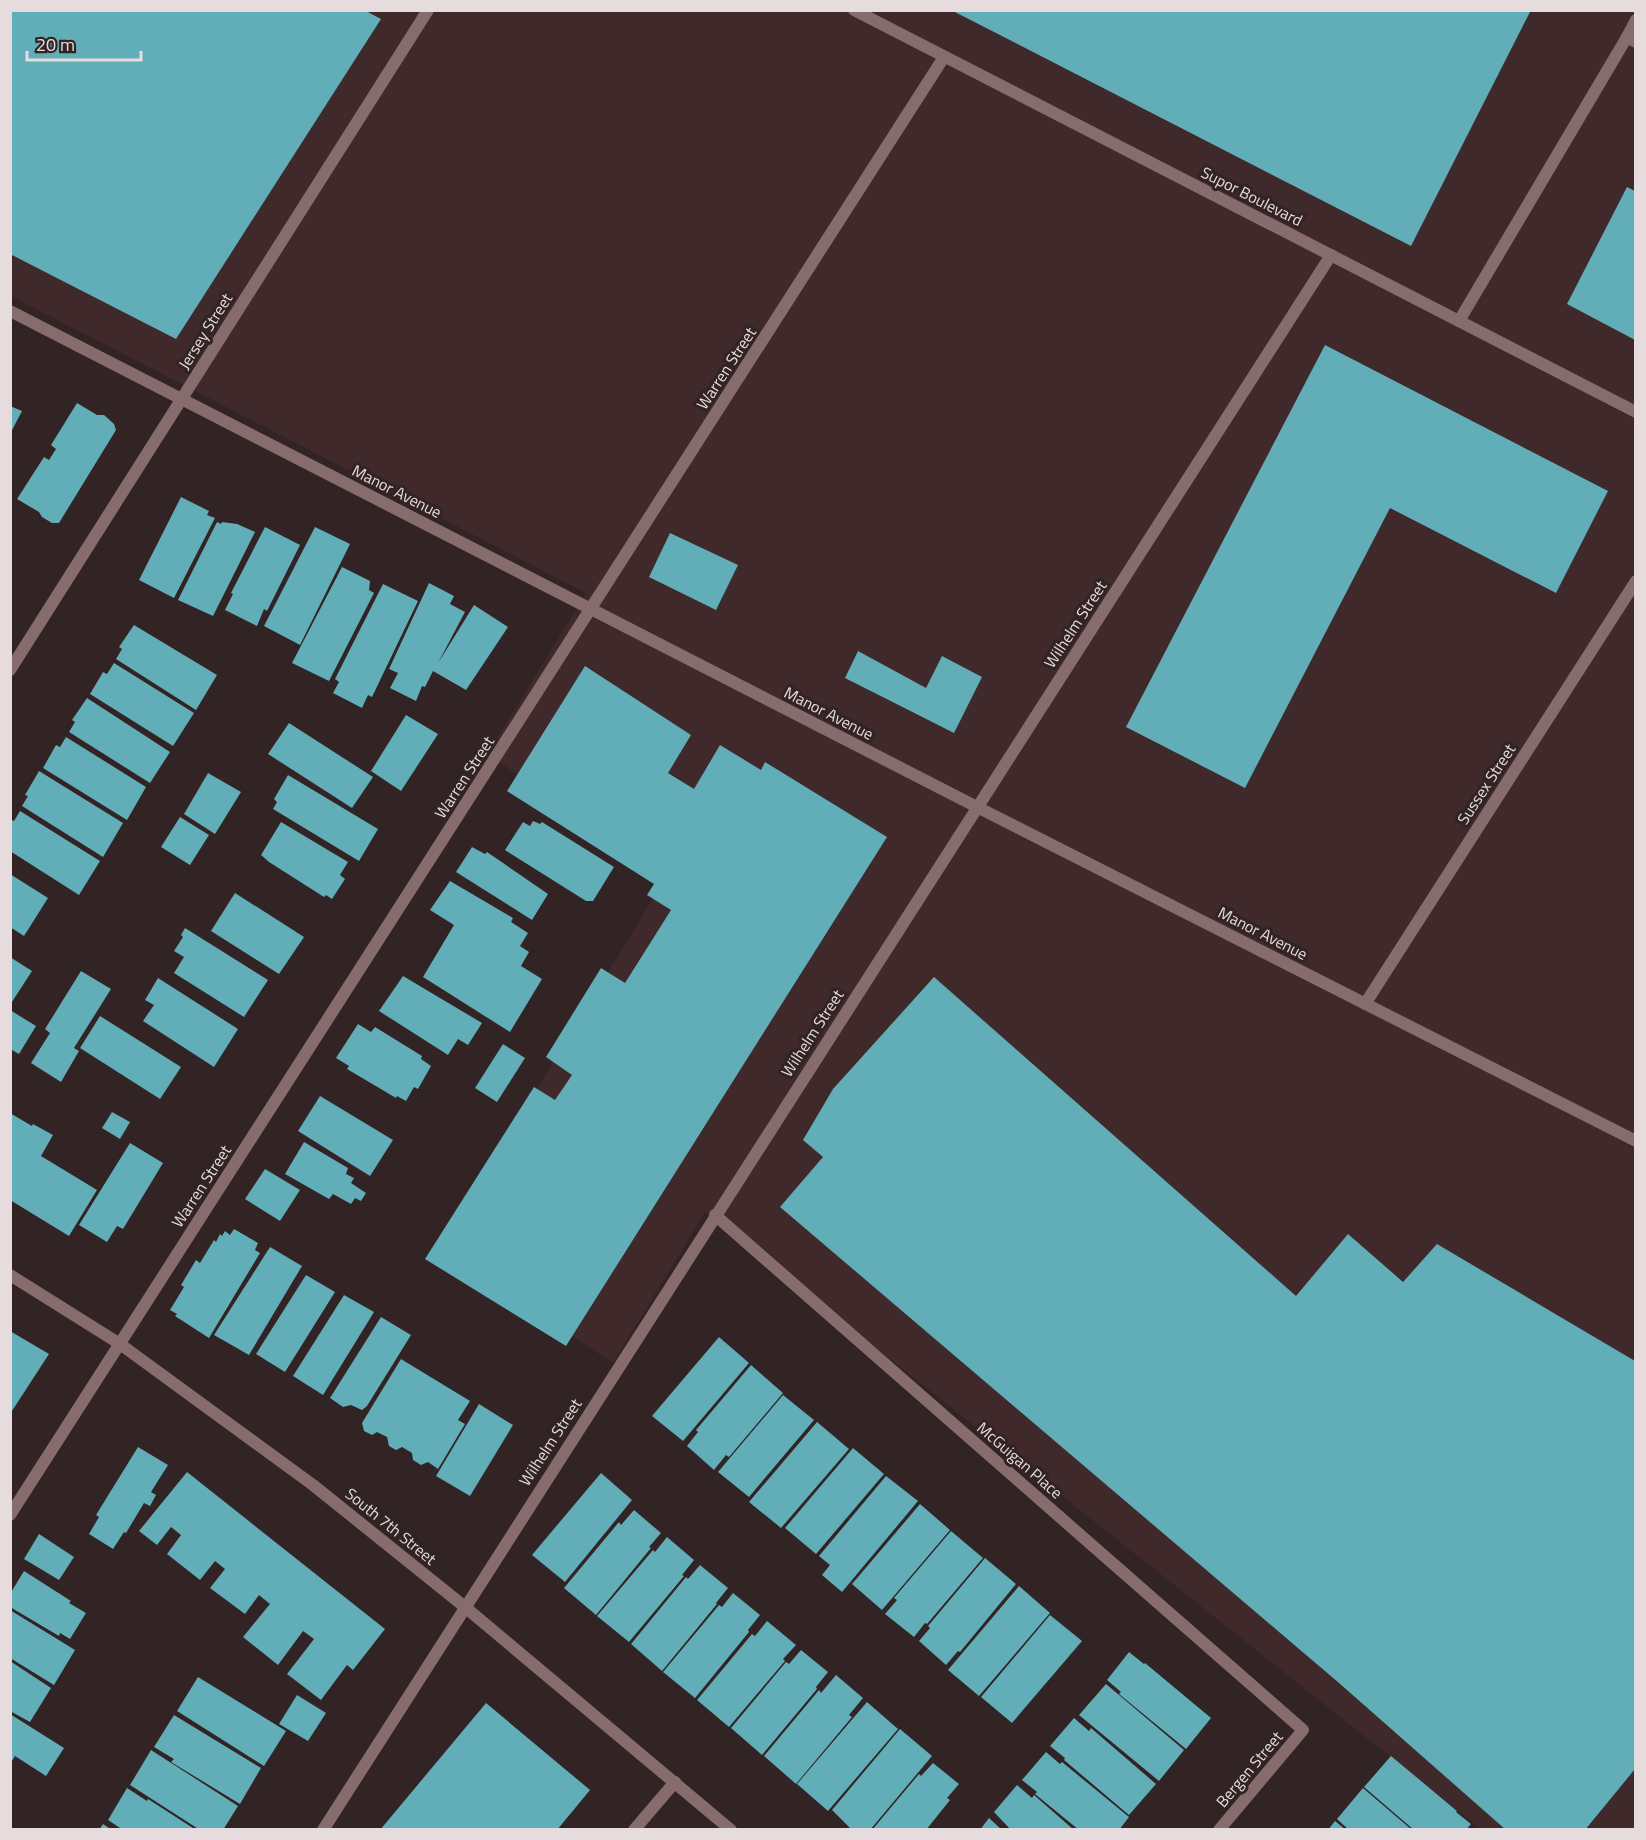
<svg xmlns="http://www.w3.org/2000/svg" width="1646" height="1840" viewBox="0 0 1646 1840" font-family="'Titillium Web',sans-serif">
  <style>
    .built { fill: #3f292a }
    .building { fill: #61adb8 }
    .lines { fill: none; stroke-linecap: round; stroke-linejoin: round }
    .lane { stroke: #876c6d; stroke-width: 12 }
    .street { stroke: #876c6d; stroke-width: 12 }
    .labels { text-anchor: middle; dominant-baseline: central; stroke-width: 6; stroke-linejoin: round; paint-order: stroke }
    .street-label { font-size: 16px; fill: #e7dcdd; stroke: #322324 }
  </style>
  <rect width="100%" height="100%" fill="#322324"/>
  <polygon class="built" points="10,11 1635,11 1635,1829 1481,1829 705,1212 613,1363 438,1249 670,871 487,755 586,593 11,296"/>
  <g class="building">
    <polygon points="10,10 364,10 381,19 176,339 10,254"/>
    <polygon points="951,10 1531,10 1411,246"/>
    <polygon points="1627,187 1635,191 1635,340 1567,304"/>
    <polygon points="1325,345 1608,491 1556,593 1390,508 1245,788 1126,727"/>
    <polygon points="77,403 97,415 104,415 114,424 116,430 59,523 52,523 42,517 39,512 17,499 44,457 49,460 56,449 51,445"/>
    <polygon points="10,406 22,411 10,434"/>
    <polygon points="181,497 209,511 207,515 215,518 174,598 139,580"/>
    <polygon points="217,522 221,524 222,522 237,524 255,532 213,616 178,600"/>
    <polygon points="265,527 300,545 267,611 264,609 257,626 225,610 233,594 231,593"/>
    <polygon points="315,527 350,544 300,645 264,626"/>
    <polygon points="670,533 738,565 716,610 649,577"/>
    <polygon points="342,567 370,581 369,590 374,593 329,681 292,663"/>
    <polygon points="429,583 454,596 450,604 465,612 438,663 474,605 508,627 466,690 433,671 425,687 422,686 416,701 390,688 398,673 389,669"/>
    <polygon points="383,584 418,601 372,697 368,695 362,708 333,693 339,682 335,679"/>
    <polygon points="134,625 217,675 196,710 116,659 122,649 119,647"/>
    <polygon points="858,651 926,688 942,656 982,677 954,733 845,678"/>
    <polygon points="114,663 194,713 173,746 90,694 103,672 107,674"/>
    <polygon points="585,666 691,735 668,773 694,789 720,745 761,770 765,762 887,837 566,1346 425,1259 534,1087 555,1100 572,1075 546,1057 601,968 625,983 671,910 647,895 654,884 507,791"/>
    <polygon points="87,698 170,752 150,783 69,732 75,722 72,720"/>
    <polygon points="406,715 438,734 401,791 371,771"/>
    <polygon points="289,723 373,777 352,808 268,754"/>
    <polygon points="66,737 146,787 127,820 43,768 56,745 60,747"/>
    <polygon points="39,771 123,823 103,857 22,806 28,796 25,795"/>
    <polygon points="208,773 241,792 215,834 184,814"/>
    <polygon points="288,775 378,829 359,861 273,809 277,802 274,799"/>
    <polygon points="20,811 100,861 79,895 10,851 10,819 14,821"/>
    <polygon points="180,817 209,835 190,865 161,847"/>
    <polygon points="533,821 540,824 542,822 614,867 593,901 586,901 505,850 523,822 530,826"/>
    <polygon points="281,822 348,862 340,875 345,879 332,899 326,895 324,897 269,862 261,855"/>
    <polygon points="472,847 485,854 487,852 548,894 532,920 456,872"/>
    <polygon points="10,874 48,898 24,936 10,927"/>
    <polygon points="450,881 513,918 511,922 528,933 520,946 529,952 521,966 542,979 510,1032 423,977 454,925 430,910"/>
    <polygon points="235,893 304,937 279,974 211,931"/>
    <polygon points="185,928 268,980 244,1017 174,973 184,957 174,951 183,937 181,935"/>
    <polygon points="10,957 32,971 10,1005"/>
    <polygon points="81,971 111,989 74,1048 79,1051 61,1082 31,1063 50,1033 45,1029"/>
    <polygon points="403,976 482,1023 468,1045 458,1039 448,1055 379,1011"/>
    <polygon points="934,977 1296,1296 1348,1234 1403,1282 1437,1244 1635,1361 1635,1769 1585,1830 1506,1830 1339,1683 780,1207 823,1157 803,1140 833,1089"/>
    <polygon points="158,978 238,1029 214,1067 143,1021 154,1005 145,1000"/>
    <polygon points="10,1010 36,1026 19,1054 10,1049"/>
    <polygon points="100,1016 181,1067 160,1099 80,1048"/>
    <polygon points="358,1024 371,1032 375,1027 422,1056 421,1059 431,1066 418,1089 414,1087 406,1101 397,1096 396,1098 347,1069 349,1066 336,1058"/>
    <polygon points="503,1044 525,1058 497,1102 475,1088"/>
    <polygon points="320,1096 393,1140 370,1176 298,1131"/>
    <polygon points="112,1112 130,1122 120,1139 102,1128"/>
    <polygon points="10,1113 32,1126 33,1124 53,1135 41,1156 97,1190 69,1236 10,1200"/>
    <polygon points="304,1142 348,1168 346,1174 354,1178 351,1183 366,1193 361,1201 355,1198 351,1204 333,1194 329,1199 285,1174"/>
    <polygon points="130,1143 163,1163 123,1229 117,1226 107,1242 79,1225"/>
    <polygon points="265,1169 300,1190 280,1221 245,1199"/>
    <polygon points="234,1229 258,1243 255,1250 260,1253 209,1338 175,1316 177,1314 170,1310 184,1287 181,1285 196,1260 200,1263 214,1240 216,1242 220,1234 222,1236 225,1231 230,1235"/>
    <polygon points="270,1247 302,1266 249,1355 214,1335"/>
    <polygon points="306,1275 335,1292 285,1372 256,1354"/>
    <polygon points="344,1295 374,1312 323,1395 293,1376"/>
    <polygon points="381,1317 411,1335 367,1406 362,1410 351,1405 343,1407 330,1398"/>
    <polygon points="10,1331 49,1354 10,1414"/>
    <polygon points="719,1337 749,1363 683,1441 652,1416"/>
    <polygon points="401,1359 470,1401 458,1420 465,1424 438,1469 428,1462 421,1465 413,1460 412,1453 402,1447 396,1450 389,1446 387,1437 377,1432 372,1435 364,1431 362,1423"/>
    <polygon points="751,1365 783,1393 729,1457 726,1455 714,1470 687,1446 698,1432 696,1430"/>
    <polygon points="783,1395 814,1420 749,1497 718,1472"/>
    <polygon points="479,1404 513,1425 470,1496 436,1476"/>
    <polygon points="817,1422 849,1449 781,1528 749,1502"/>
    <polygon points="138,1447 168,1465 151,1492 156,1495 150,1506 144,1503 126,1533 124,1532 113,1549 89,1534 99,1517 96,1515"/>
    <polygon points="853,1448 884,1474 816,1554 785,1528"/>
    <polygon points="187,1472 385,1629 353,1670 347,1665 321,1700 287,1674 314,1639 303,1631 278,1665 243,1637 270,1604 259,1595 245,1614 210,1588 225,1569 215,1561 200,1580 167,1554 181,1535 171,1527 157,1545 139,1531"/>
    <polygon points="601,1473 632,1500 565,1582 532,1555"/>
    <polygon points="886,1476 918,1501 842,1592 822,1575 830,1565 819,1556"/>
    <polygon points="920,1504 950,1530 882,1610 852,1584"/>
    <polygon points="634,1510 661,1533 649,1547 651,1548 596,1615 564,1588 619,1522 621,1525"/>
    <polygon points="951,1531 983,1558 927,1624 925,1623 914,1637 885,1614 897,1600 894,1598"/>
    <polygon points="39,1534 74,1557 59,1580 24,1559"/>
    <polygon points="667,1537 694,1560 682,1575 684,1576 629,1642 597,1616 653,1550 655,1552"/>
    <polygon points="985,1558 1016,1584 960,1652 958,1651 946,1665 919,1641 930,1628 928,1626"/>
    <polygon points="700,1565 728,1588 716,1603 717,1604 662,1671 631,1644 686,1577 688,1579"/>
    <polygon points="24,1571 71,1601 69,1603 86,1613 70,1639 60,1633 59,1636 10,1607 10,1594"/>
    <polygon points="1019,1586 1050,1613 979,1696 948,1670"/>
    <polygon points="733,1593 760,1615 748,1630 749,1632 695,1698 663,1672 719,1605 722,1607"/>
    <polygon points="10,1610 75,1650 54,1685 10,1658"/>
    <polygon points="1050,1615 1082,1641 1012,1723 981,1697"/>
    <polygon points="767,1621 796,1645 783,1659 785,1661 729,1727 697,1700 752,1634 755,1636"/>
    <polygon points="801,1650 828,1672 816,1687 817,1689 762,1755 731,1728 786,1662 789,1664"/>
    <polygon points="1129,1652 1144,1664 1145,1663 1211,1718 1186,1749 1119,1694 1121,1692 1107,1680"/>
    <polygon points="10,1661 51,1688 30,1722 10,1711"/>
    <polygon points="836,1675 863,1698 849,1715 852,1717 796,1784 764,1756 819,1690 821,1693"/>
    <polygon points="198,1677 286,1731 264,1766 177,1711"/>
    <polygon points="1106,1684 1184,1750 1159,1781 1079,1715"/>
    <polygon points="297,1695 326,1713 308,1741 279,1724"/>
    <polygon points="867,1702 898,1729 828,1811 797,1784"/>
    <polygon points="486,1703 590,1790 557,1830 380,1830"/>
    <polygon points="10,1714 64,1748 46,1776 15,1756 10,1764"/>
    <polygon points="174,1715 261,1768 240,1804 171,1762 174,1759 154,1747"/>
    <polygon points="1074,1718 1089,1731 1091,1728 1156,1784 1129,1815 1064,1760 1065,1758 1050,1746"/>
    <polygon points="900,1729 932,1756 870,1830 852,1830 832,1810"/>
    <polygon points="151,1750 238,1806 223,1830 200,1830 130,1785"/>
    <polygon points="1046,1752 1060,1764 1062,1762 1129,1817 1119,1830 1079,1830 1035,1794 1037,1792 1022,1780"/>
    <polygon points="1391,1756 1457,1811 1456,1812 1471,1824 1466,1830 1414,1830 1364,1787"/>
    <polygon points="933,1763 959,1784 947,1798 950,1800 926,1830 872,1830 919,1774 921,1776"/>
    <polygon points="1017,1785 1032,1798 1034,1795 1074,1830 1011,1830 994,1812"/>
    <polygon points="127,1788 147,1801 148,1799 196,1830 123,1830 108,1820"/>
    <polygon points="1363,1788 1412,1830 1349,1830 1337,1819"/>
    <polygon points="989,1818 1002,1830 980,1830"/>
    <polygon points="1335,1821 1346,1830 1328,1830"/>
    <polygon points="103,1824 112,1830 99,1830"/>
  </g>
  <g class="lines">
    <g class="lane">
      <polyline points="1627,37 1636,20"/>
      <polyline points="1459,321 1627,37 1636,42"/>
    </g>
    <g class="street">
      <polyline points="854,10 1636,412"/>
      <polyline points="10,311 977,807 1636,1141"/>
      <polyline points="10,670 428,10"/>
      <polyline points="1365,1004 1636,581"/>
      <polyline points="715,1215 1303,1730 1219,1830"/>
      <polyline points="10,1275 120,1344 313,1485 465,1607 731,1830"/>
      <polyline points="10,1515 944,57"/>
      <polyline points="323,1830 1331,255"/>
      <polyline points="634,1830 675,1782"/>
    </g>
  </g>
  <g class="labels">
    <g class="street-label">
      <text transform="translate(1252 196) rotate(27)">Supor Boulevard</text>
      <text transform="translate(205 331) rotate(-58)">Jersey Street</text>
      <text transform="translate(726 368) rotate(-57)">Warren Street</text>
      <text transform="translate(397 491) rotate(27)">Manor Avenue</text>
      <text transform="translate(1075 624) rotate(-57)">Wilhelm Street</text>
      <text transform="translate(829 713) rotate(27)">Manor Avenue</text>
      <text transform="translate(464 777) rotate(-57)">Warren Street</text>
      <text transform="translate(1486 784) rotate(-57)">Sussex Street</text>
      <text transform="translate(1263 933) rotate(27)">Manor Avenue</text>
      <text transform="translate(812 1033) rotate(-57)">Wilhelm Street</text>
      <text transform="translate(201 1186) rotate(-57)">Warren Street</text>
      <text transform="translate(550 1442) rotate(-57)">Wilhelm Street</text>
      <text transform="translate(1020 1460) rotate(41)">McGuigan Place</text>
      <text transform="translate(391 1526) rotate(39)">South 7th Street</text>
      <text transform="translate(1249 1769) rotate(-50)">Bergen Street</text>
    </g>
  </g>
  <rect width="1646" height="1840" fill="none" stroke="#e7dcdd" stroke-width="24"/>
  <path d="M27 51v9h114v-9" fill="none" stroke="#e7dcdd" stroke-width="3"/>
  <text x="36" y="51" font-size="18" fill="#e7dcdd" stroke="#322324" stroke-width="4.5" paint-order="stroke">20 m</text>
</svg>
